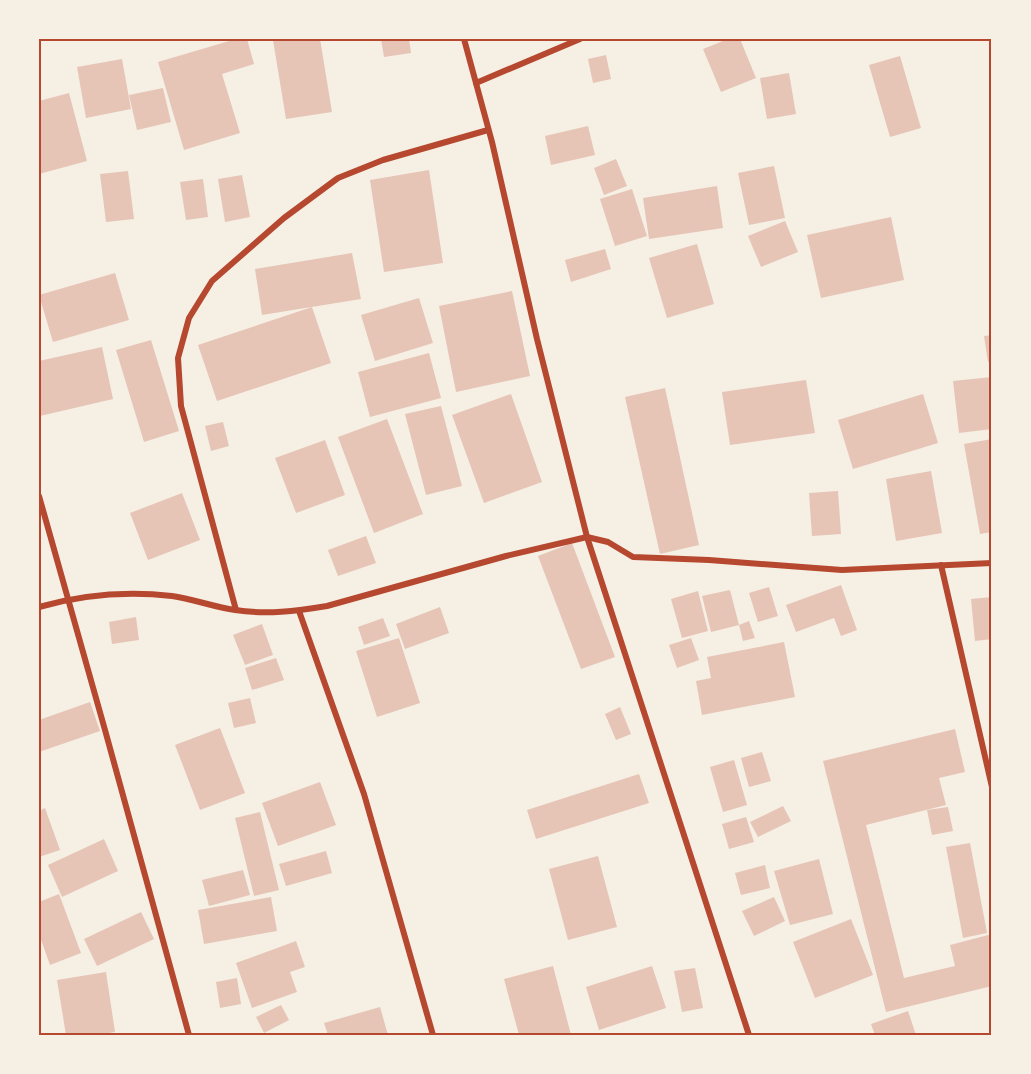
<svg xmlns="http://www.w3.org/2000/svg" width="1031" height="1074" viewBox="0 0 1031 1074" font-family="'Work Sans',sans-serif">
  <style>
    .building { fill: #e6c5b7 }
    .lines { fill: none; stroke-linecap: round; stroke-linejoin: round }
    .minor { stroke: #b5482f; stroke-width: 6 }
    .neatline { fill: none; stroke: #b5482f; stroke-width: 2 }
  </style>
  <rect width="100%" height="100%" fill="#f6efe4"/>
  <g class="building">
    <polygon points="236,39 247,39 254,64 222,74 240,133 184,150 158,62"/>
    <polygon points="282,39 320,39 332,112 286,119 273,40"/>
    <polygon points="381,39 409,39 411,53 384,57"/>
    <polygon points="728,39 740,39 756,78 721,92 703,49"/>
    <polygon points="606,55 611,79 593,83 588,59"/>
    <polygon points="900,56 921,128 890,137 869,65"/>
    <polygon points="122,59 131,109 86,118 77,67"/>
    <polygon points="789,73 796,114 767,119 760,78"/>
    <polygon points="163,88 171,122 137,130 129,95"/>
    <polygon points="69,93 87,161 39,174 39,101"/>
    <polygon points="588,126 595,155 551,165 545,136"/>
    <polygon points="616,159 627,186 604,195 594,168"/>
    <polygon points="774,166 785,218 749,225 738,173"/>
    <polygon points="429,170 443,263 384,272 370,180"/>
    <polygon points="128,171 134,219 106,222 100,174"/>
    <polygon points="242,175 250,217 225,222 218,179"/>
    <polygon points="203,179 208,217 186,220 180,182"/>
    <polygon points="717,186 723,228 649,239 643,198"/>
    <polygon points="632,189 647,236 615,246 600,199"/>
    <polygon points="891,217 904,280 821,298 807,235"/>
    <polygon points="785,221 798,252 761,267 748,236"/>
    <polygon points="697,244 714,304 667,318 649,258"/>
    <polygon points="605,249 611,269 571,282 565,260"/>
    <polygon points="352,253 361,299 262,315 255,269"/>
    <polygon points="115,273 129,320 53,342 39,295"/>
    <polygon points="512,291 530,376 456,392 439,306"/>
    <polygon points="419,298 433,343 375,361 361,315"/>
    <polygon points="312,307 331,363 217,401 198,345"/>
    <polygon points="992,335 992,361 988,362 984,336"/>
    <polygon points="151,340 179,431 144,442 116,350"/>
    <polygon points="102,347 113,399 40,416 39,361"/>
    <polygon points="429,353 441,398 370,417 358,372"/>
    <polygon points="992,377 992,429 959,433 953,381"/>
    <polygon points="806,380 815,433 730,445 722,392"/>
    <polygon points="665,388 699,545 660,554 625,397"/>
    <polygon points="511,394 542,482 484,503 452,415"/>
    <polygon points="923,394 938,443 853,469 838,420"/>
    <polygon points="441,406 462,486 426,495 405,414"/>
    <polygon points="387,419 423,514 374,533 338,437"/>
    <polygon points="223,422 229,446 211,451 205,426"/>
    <polygon points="992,439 992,532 980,534 964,444"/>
    <polygon points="325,440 345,495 296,513 275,458"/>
    <polygon points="931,471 942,533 896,541 886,479"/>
    <polygon points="838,491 841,534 812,536 809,493"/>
    <polygon points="182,493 200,540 148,560 130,513"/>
    <polygon points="366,536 376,563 338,576 328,550"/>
    <polygon points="572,543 615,657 581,669 538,556"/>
    <polygon points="841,585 857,630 841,636 834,618 796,632 786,605"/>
    <polygon points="769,587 778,616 758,622 749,593"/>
    <polygon points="730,590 739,625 711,632 702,596"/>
    <polygon points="698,591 708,631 682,638 671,599"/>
    <polygon points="992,597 992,639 975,641 971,599"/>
    <polygon points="440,607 449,633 405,649 396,624"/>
    <polygon points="136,617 139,640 112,644 109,622"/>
    <polygon points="383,618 390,636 364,645 358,627"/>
    <polygon points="749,621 755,638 743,641 739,625"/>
    <polygon points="262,624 273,655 245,665 233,635"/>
    <polygon points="399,638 420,703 377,717 356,651"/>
    <polygon points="691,638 699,660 677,668 669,645"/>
    <polygon points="784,642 795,697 702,715 696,681 711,678 707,657"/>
    <polygon points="276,658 284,680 252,690 245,668"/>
    <polygon points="250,698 256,723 234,728 228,703"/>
    <polygon points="90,702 100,731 39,752 39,720"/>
    <polygon points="620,707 631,734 616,740 605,714"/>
    <polygon points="220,728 245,793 200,810 175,745"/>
    <polygon points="955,729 965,772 939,778 946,805 866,825 904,978 955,966 950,945 992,934 992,986 886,1012 823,761"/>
    <polygon points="762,752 771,781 749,787 741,758"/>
    <polygon points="734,760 747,805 723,812 710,767"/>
    <polygon points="639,774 649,803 536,839 527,810"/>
    <polygon points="320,782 336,825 278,846 262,803"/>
    <polygon points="783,806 791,821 758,837 750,822"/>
    <polygon points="948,807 953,831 932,835 927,810"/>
    <polygon points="45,808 60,850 39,857 39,811"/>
    <polygon points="260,812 279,890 254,896 235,818"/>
    <polygon points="746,817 754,842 729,849 722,824"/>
    <polygon points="104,839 118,871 62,897 48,865"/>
    <polygon points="970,843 987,933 963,938 946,847"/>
    <polygon points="326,851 332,873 286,886 279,864"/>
    <polygon points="598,856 617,927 568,940 549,869"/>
    <polygon points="819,859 833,914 790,925 774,871"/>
    <polygon points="765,865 770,888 741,895 735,873"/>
    <polygon points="243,870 250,895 209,906 202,880"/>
    <polygon points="59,894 81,953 50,965 39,934 39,902"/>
    <polygon points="271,897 277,931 204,944 198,910"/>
    <polygon points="774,897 785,921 754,936 742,911"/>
    <polygon points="141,912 154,939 97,966 84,939"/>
    <polygon points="851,919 873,975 815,998 793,942"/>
    <polygon points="296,941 305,967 290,972 297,992 252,1008 236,963"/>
    <polygon points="553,966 571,1035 519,1035 504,979"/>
    <polygon points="652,966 666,1008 599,1030 586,987"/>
    <polygon points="695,968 703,1008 682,1012 674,971"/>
    <polygon points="106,972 115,1032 97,1035 66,1035 57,980"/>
    <polygon points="237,978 241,1004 220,1008 216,982"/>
    <polygon points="281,1005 289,1020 264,1033 256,1017"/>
    <polygon points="380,1007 388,1035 328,1035 324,1023"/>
    <polygon points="908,1011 916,1035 875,1035 871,1024"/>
  </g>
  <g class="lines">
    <g class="minor">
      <polyline points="464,39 492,142 537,339 587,537 749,1035"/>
      <polyline points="476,83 580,39"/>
      <polyline points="39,496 105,730 189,1035"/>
      <polyline points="941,565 992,787"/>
      <path d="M39,607C81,595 128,591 172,596C193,599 214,607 235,610C266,615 297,611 327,606L506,556L587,537L608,542L633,557L709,560L842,570L992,563"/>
      <polyline points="236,610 181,406 178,358 189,318 212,281 284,218 338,178 383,160 488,130"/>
      <polyline points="299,611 364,794 433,1035"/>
    </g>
  </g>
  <rect width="1031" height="1074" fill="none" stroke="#f6efe4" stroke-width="81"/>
  <rect x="40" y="40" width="950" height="994" class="neatline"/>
</svg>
